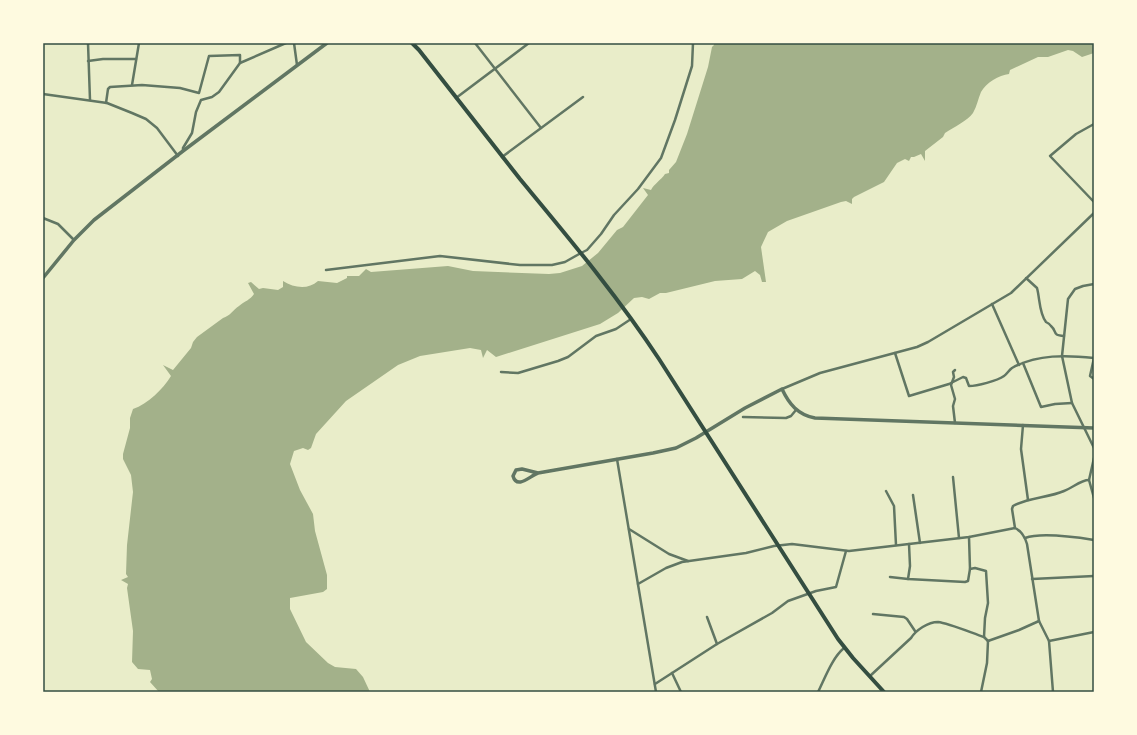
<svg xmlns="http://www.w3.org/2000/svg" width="1137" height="735" viewBox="0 0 1137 735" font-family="'Crimson Pro',serif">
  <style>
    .water { fill: #a3b18a }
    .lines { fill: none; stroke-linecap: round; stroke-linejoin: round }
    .minor { stroke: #617663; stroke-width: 2.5 }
    .tertiary { stroke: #617663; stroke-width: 3.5 }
    .primary { stroke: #344e41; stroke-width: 4 }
    .neatline { fill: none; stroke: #344e41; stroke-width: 1.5 }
  </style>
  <rect width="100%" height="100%" fill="#e9edc9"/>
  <path class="water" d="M714,43H1094V53L1082,57L1073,51L1068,50L1048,57H1038L1010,70L1009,74C999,75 986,83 981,92C978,99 977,106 973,113C967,121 954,127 945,133L943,137L925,151V161L921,154L914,157H911L909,161L905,159L897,163L884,182L854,197L852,199V204L846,201L841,202L787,221L768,232L761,247L766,282H762L760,275L755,271L742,279L715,281L666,293H660L649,299L642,297L634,298L618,313L600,324L496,357L487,350L483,358L481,350L470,348L420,356L398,365L346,401L316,434L311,448L308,450L303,448L294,451L290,464L300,490L313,514L315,531L327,575V589L323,592L290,598V609L306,642L328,663L335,667L356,669L363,677L370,692H159L150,682L152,679L150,670L138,669L132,662L133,631L127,588L128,584L121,580L128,577L126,574L127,545L133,492L131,475L123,459V454L130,428V418L133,409C148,404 163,389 171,376L163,365L173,370L191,348L193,342L197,337L223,318C230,316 233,310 239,306C245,301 250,300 254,294L248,283L251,282L259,289L263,288L278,290L283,287V281C294,288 308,290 318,281L337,283L347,278V276H359L366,269L371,272L448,266L473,271L549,274L560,273L582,266L598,253L617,230L623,227L648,195L643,188L651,190C654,184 661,180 665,174L669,173V170L676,162L687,134L708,67L712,47L714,45Z"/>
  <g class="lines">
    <g class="minor">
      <polyline points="88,43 90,100"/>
      <polyline points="294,43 297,65"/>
      <polyline points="475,43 541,128"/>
      <polyline points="88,61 103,59 136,59"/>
      <polyline points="132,85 139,43"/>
      <polyline points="43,94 107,103 132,113 146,119 157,128 178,156"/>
      <polyline points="456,98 529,43"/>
      <polyline points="106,103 108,89 110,87 142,85 180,88 199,93 209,56 240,55 240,63"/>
      <polyline points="1094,124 1076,134 1050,156 1094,202"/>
      <polyline points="183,151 183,148 192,133 196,112 201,100 212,97 219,92 240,63 286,43"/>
      <polyline points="502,157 583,97"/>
      <polyline points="43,218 58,224 74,240"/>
      <polyline points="326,270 440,256 520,265 552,265 565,262 581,253 587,250 601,234 614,215 638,189 661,158 675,120 692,66 693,43"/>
      <path d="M1026,278L1037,288C1040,299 1039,313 1046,322C1048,323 1050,324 1051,326C1058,332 1051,335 1064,336"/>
      <polyline points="1094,284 1083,286 1075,289 1068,299 1062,356 1072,403 1094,448"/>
      <polyline points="992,304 1019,365"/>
      <path d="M895,353L909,396L949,384L963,377L966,378L969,386C977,386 997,381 1004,376C1007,374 1009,370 1012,368C1037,354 1067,355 1094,358L1090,376L1094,379"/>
      <polyline points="1023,363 1041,407 1055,404 1072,403"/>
      <polyline points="501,372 518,373 558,361 568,357 596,336 616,329 631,319"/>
      <polyline points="782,389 820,373 917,347 928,342 1011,293 1094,213"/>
      <polyline points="743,417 786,418 791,416 796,410"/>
      <polyline points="955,423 953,406 955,399 951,385 954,377 953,372 955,370"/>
      <polyline points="1023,425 1021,449 1028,500"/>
      <polyline points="1094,458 1089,480 1094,498"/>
      <polyline points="617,459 656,692"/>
      <polyline points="953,477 959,538"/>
      <polyline points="886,491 894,506 896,545"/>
      <polyline points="913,495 920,543"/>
      <path d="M1015,528L1012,509L1013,506C1029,497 1048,498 1064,491C1073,488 1080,480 1089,480"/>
      <polyline points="629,529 669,554 688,561"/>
      <path d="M1025,538C1042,532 1075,537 1094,540"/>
      <polyline points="909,544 910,566 908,579 965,582 968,581 970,569 969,537"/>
      <polyline points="970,569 975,568 986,571 988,603 985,618 984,637"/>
      <polyline points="890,577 908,579"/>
      <polyline points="1032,579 1094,576"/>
      <path d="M638,584L666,568L682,562L746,553L774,546L792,544L849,551L969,537L1015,528C1021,531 1025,537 1027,544L1039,621L1049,641L1053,692"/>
      <polyline points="873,614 904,617 907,619 915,631"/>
      <polyline points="707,617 717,644"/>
      <polyline points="988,641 1019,630 1039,621"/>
      <polyline points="1049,641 1094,632"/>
      <polyline points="672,673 681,692"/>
      <path d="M870,676L911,638C916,630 928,622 938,622C948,623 972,633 984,637L988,641"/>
      <polyline points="655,684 717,644 772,613 788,601 816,591 836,587 846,551"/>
      <path d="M818,692C825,678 832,658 844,648"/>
      <polyline points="981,692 987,663 988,641"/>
    </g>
    <g class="tertiary">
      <polyline points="43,278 74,240 94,220 183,151 327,43"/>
      <path d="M538,473L522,469L516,470L513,476C517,490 530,476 538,473L653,453L676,448L696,438L745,408L782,389C789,404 798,415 815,418L1094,428"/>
    </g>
    <path class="primary" d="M412,43L419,50C453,93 486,136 520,179C568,237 617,295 659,359L838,639L853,658L884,692"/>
  </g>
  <rect width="1137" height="735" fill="none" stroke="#fefae0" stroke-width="88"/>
  <rect x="44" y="44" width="1049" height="647" class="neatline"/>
</svg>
